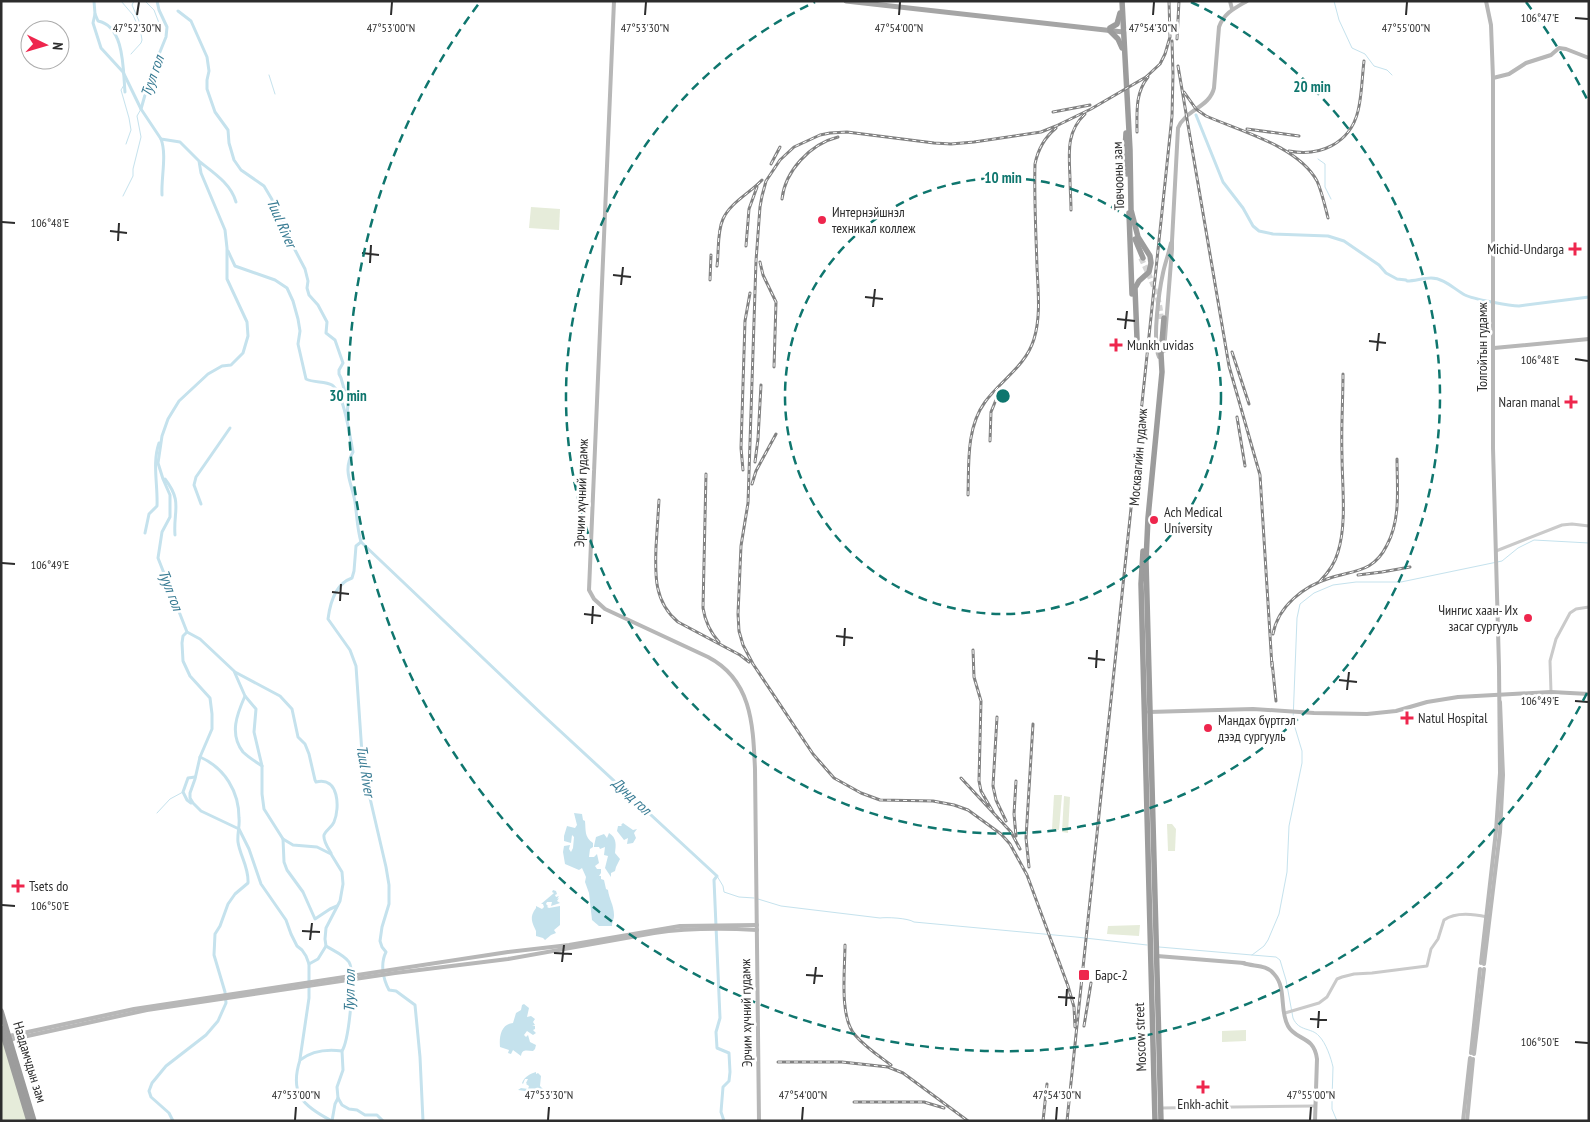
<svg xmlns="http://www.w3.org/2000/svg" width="1590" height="1122" viewBox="0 0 1590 1122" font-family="'PT Sans Narrow',sans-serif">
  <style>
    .green { fill: #e6ecda }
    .water { fill: #c5e2ed }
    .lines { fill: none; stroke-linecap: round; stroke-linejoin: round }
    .stream { stroke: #c5e2ed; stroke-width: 1 }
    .river { stroke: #c5e2ed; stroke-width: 3 }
    .trunk-tunnel { stroke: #d5d5d5; stroke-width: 5.5; stroke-dasharray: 5.5 3; stroke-linecap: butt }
    .tertiary { stroke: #cacaca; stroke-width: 3 }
    .secondary { stroke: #b7b7b7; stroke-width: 4 }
    .primary { stroke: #a5a5a5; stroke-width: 5 }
    .trunk { stroke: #9c9c9c; stroke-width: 5.5 }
    .rail-casing { stroke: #828282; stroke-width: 3 }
    .rail { stroke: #fff; stroke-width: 1; stroke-dasharray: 4; stroke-linecap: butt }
    .ticks { fill: none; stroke: #2d2d2d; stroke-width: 2 }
    .ring { fill: none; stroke: #0f766e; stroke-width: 2.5; stroke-dasharray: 9 6 }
    .poi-dot { fill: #ee264d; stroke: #fff; stroke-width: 2 }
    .labels { text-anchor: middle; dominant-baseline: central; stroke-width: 5; stroke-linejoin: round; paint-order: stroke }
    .street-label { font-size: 14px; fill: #2d2d2d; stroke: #fff }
    .poi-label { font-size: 14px; fill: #2d2d2d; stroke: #fff; text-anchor: start }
    .water-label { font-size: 15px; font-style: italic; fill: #387b93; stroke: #fff }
    .ticks-label { font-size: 12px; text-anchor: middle; fill: #2d2d2d; stroke: #fff; stroke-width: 5; stroke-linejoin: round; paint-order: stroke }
    .centre { fill: #0f766e; stroke: #fff; stroke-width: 2.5 }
    .ring-label { font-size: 15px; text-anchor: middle; font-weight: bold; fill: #0f766e; stroke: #fff; stroke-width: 5; stroke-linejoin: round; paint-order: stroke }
  </style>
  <rect width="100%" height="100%" fill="#fff"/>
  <g class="green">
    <polygon points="531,207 560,209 559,230 529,228"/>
    <polygon points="1054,795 1062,795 1059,830 1052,829"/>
    <polygon points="1064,796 1070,797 1068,833 1062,832"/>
    <polygon points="1167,824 1172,824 1176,829 1175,851 1168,851"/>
    <polygon points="1140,925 1139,936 1107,934 1108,926"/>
    <polygon points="1,1018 32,1121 1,1121"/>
    <polygon points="1246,1030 1246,1041 1222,1042 1222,1031"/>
  </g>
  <g class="water">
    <path d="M574,813L582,814L583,820L585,821C586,830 584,837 593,843V847L590,849L589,857H594L597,854L599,863L595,866L597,869H601V873L599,876H601V879L604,880L606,889L608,890C609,899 614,905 614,915C614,920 612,921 612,926H599L592,920L589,893L585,882L586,877L582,868L579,870L565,864L563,852L564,846L570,845L569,849L571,852L573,848L574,837L572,835L571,843L564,841V836L567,826L575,828L577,825Z"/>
    <polygon points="623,823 633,830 637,829 634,833 636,838 633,843 627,844 628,838 624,840 617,831 618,826 622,826 621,825"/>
    <path d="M609,833C617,838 616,845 615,853L620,859L616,867L615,871L611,873V877L605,868L608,856L604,855L605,847L600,849L599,847H594V846L596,837L604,834L607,838Z"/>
    <path d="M553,890L556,891L557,894L555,895L556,897L559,896L557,899L559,898L557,901L560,903L551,906L552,902H547L546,904L548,906L547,907L549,908L560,906V925L554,930L556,933L551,935L545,940L543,938L536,936V931C532,922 529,917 536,908V906L542,909L544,907L543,904H541L554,893L552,892Z"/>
    <path d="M524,1004L529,1008L527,1017L531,1016L535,1019L533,1022L535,1025L532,1026H535V1029L533,1030L536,1033L533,1035L527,1031L524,1035L526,1037L528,1035L530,1042L536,1045L535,1049L533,1051C528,1051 522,1048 521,1056L513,1050L511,1054L508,1053L509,1050L500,1047C499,1037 501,1024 513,1023L516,1013L521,1010L522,1005Z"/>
    <path d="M536,1072V1074L538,1073L541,1076L540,1086L543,1089L535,1096L528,1100L525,1091L518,1090L521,1088L528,1089L529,1086L526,1084H527L526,1083L528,1079H525L523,1084L522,1083C525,1076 530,1074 536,1072Z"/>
  </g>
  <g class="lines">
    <g class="stream">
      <polyline points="121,1 133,15 140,31"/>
      <polyline points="145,1 154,10 159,23"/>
      <polyline points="1334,1 1339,20 1352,48 1365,54 1374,66 1387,70 1392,75"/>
      <polyline points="131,54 141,43 142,40 139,21 132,5 134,1"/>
      <polyline points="269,75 275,94"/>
      <polyline points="124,85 121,90 129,118 131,130 126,144"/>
      <polyline points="1318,159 1325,164 1325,187 1331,199"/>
      <polyline points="123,196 133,176 133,169 141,137 137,116 141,109"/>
      <polyline points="157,813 170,799 183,792"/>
      <polyline points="717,876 723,886 724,892 739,897 754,898"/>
      <path d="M758,899L781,906L880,918C886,917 908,918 914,922L1076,937L1147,945"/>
      <polyline points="1159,947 1252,955 1264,946 1268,940 1279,914 1287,872 1289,826 1302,763 1302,751 1293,721 1297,618 1300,604 1314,593 1333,585 1356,582 1401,582 1502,561 1518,548 1534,540 1589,543"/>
      <path d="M1252,955L1276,957L1280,960L1286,980L1293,1018C1299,1032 1311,1027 1319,1036C1326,1043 1331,1058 1333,1067L1332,1100V1109L1337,1121"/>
    </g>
    <g class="river">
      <path d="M94,1L95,14L98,21C125,26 123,71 125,92"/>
      <path d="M157,1L159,10L167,27L166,37L151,74L141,109L161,139L180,142L199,161L201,173L225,230L227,248V279L247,322L248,336L243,353L231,365L222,366L208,374L179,401L168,419L162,436L158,463L163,479L170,495V517L162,532L158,558L187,632L200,639L234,671L245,696L256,709L254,732L262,766V794L264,809L283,839L293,845L317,847L331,854L342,872L343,884L340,901L326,928L325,939L326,946C334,951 344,955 349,962C356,973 349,1040 342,1051C327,1049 313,1050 300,1060C289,1094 303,1106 332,1121"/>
      <polyline points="178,11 191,21 207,57 209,71 207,80 207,89 215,112 228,130 229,143 234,160 241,170 264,186 280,213 284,224 284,235 294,248 305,269 308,281 307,288 309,295 318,305 327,322 326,333 335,340 343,363 339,370 339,374 341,378 348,403 347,417"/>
      <polyline points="95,14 93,23 101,48 123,72 141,109"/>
      <path d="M1196,115L1223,182L1243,208L1253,226L1259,231L1273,234L1328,236L1344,241L1379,265L1386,273L1397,279L1406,280L1407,281C1415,281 1423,278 1431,278C1444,278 1454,289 1465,295C1473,299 1510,306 1519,306L1589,297"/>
      <path d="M161,139C167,155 161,178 162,195"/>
      <path d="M200,162C214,173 231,184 236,202"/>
      <path d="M228,251L235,266L275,280L287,288L293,301L298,319L300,331L298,344L306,379C314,383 325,381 332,385C344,393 350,437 353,452C342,471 352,483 355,502C357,515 357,529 361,542L356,546L354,571L352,578C335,584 330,603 328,619L350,650L356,666L363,768L386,867L389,885V904L382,927L380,941L382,947L386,952C380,964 383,979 389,990L396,991L415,1005L420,1057L423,1121"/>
      <path d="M165,479C183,502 173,511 175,535"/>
      <polyline points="201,504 194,485 196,477 230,428"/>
      <path d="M145,533L149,514L157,506C158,485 152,463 159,443"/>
      <polyline points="361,542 545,717 717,876 714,880 720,1018 716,1032 717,1048 729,1053 730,1072 729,1081 723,1087 721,1112 724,1121"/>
      <polyline points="187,632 183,636 182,643 183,661 190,676 210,698 212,714 212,729 200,757 195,779 190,793 190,798 193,803 201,811 239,829 249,849 261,884 286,920 291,934 297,946 302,950 306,956 309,964 309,998 300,1059"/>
      <path d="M235,672L280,696L292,709L298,737L305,744L309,754L315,780L316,782C339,776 340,808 334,822C332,827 326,830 324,835C323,841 328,848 331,853"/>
      <path d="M245,696C237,714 229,734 243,752C248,757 256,762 262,766"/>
      <polyline points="191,803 187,800 183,792 188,778 195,777"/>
      <polyline points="283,839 284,862 287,870 303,892 315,919 330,909 337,906"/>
      <polyline points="309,964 318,959 326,946"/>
      <polyline points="342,1051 343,1070 337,1087 338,1098 342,1105 349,1109 357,1110 365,1115 377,1115 383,1121"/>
      <path d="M173,1121L169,1113L151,1097L149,1091L152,1083L166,1066L206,1035L218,1021L226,1003L225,992L214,955L215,934L220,926L228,904L235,894L248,883C249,867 240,856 238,842C237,834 240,826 239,818C239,792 225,768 200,757"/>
      <polyline points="332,1121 335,1104 338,1098"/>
    </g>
    <path class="trunk-tunnel" d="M1141,258C1151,279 1160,297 1161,319"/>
    <g class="tertiary">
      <polyline points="1496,551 1562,525 1572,524 1589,526"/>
      <polyline points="1551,692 1550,661 1556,639 1570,613 1576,609 1589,607"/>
      <path d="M1285,1013L1319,1003L1327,997L1337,979L1342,977L1354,974L1372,973L1427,966L1431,949L1438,939L1444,920C1455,912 1474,914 1487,917"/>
      <polyline points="1161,1108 1315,1106"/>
    </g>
    <g class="secondary">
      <path d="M614,1L589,590L594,599L605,609L708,657C752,680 753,725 755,769L759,1121"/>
      <polyline points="1230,1 1232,9"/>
      <polyline points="1493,78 1509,74 1526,63 1551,55 1559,48 1566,49 1589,58"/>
      <polyline points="1494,348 1589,339"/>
      <path d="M1164,351L1172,249V241L1178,128C1185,110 1210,107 1214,88L1219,27C1224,13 1235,8 1247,1"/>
      <path d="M1159,357C1152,341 1159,291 1163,273C1165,263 1169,253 1171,243"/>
      <polyline points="1149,712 1253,709 1314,713 1367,714 1396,711 1427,702 1458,697 1551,692 1589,694"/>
      <polyline points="1157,956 1244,963"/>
      <path d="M1243,963C1254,967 1266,964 1274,974C1287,988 1279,1010 1288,1026C1296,1041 1314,1035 1317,1059L1315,1121"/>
      <polyline points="1481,963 1496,831 1500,773 1499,667 1493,448 1493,78 1491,25 1486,1"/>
      <polyline points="1484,964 1500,832 1503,775 1500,702"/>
      <polyline points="9,1036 134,1009 508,952 569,945 680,926 757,925"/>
      <path d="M9,1040L147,1010L395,973L508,959L654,933C688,928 722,928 757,930"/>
      <polyline points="1471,1053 1480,969"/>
      <polyline points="1474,1054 1484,969"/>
      <polyline points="1463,1121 1470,1058"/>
      <polyline points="1467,1121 1473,1059"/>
    </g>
    <polyline class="primary" points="846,1 1123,32"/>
    <g class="trunk">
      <polyline points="1122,1 1130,150 1131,210 1138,237 1150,256 1151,263 1149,272 1139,281 1135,288 1137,339 1134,344"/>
      <polyline points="1110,28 1117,24 1120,13"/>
      <polyline points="1110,31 1118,39 1122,48"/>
      <polyline points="1126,133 1125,150 1127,174"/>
      <polyline points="1129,213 1132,294"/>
      <polyline points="1135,239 1143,258"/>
      <polyline points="1143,551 1141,584 1155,1121"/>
      <polyline points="1,1011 34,1121"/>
      <polyline points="1,1028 29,1121"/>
      <polyline points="1161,1121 1146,561 1148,518 1162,372 1161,354 1164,318"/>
    </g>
    <g class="rail-casing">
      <g id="rail">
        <polyline points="1177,39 1179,1"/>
        <polyline points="1178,66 1229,366 1260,475 1272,667"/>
        <path d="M1184,92L1196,109L1206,116C1240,131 1298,146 1317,181C1322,192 1325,206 1328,218"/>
        <polyline points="1053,112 1090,105"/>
        <polyline points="1247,129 1299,136"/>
        <path d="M1137,132C1137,113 1135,93 1148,77"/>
        <path d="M1289,151C1319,157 1350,144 1358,111C1362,95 1362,77 1364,61"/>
        <polyline points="771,164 780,147"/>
        <path d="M782,199C785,171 810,144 838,137"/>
        <path d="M1071,210C1071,199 1070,189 1070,178C1069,153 1066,132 1085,114"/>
        <polyline points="746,246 749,209 757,187"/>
        <polyline points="760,262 763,275 776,302 774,367"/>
        <path d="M717,266C719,251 717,232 723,219C730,203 750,193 762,180"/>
        <polyline points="710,280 711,255"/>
        <polyline points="1232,352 1249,404"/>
        <polyline points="1237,417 1245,466"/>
        <polyline points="990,441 991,412 1000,390"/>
        <polyline points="755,462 758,439 761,385"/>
        <polyline points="743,470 741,448 745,321 750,293"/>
        <path d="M706,474L703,608C705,621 710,632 719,642"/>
        <polyline points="752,484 756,471 776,434"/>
        <path d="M968,495C969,464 966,428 985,402C1000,381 1026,366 1034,339C1041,316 1038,291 1037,267C1036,233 1034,198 1035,164C1038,149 1044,138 1056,128"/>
        <path d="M659,500C658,516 657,531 656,547C655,575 654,602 678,622L740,655L749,662"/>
        <polyline points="1358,575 1382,572 1410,567"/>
        <path d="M1320,581C1328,573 1335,563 1338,552C1347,523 1342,485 1342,455C1341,428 1343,401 1343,374"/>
        <path d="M1273,634C1278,606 1304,586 1330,578C1355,570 1374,572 1387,545C1401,519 1397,487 1397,459"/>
        <polyline points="973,650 974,677 981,701 979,781 981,791 993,812"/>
        <polyline points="1272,662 1276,701"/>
        <polyline points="997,717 993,786 996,800 1006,821"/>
        <polyline points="961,778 1011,832 1020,849"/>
        <polyline points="1016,781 1014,814 1016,836"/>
        <polyline points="1029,867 1026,838 1033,724"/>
        <path d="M845,945C845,969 839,1017 855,1035C865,1047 879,1056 891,1065"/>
        <polyline points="1084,1026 1091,983"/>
        <polyline points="1075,1027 1074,1007 1068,986 1027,875 1010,844 1001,834 968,810 954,805 933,801 880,800 861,793 834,778 813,754 753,664 743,645 739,631 738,614 741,546 748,503 756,261 760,207 762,196 766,181 780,160 794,147 820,135 830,133 847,132 934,143 951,144 974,142 1041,132 1056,126 1091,109 1146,77 1160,64 1165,54 1170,37 1169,1"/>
        <polyline points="778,1062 842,1062 888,1067 903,1073 968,1121"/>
        <polyline points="854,1102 924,1102 944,1108"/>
        <polyline points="1043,1121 1047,1084"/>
        <polyline points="1067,1121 1172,116 1173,74 1172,41"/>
      </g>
    </g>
    <use href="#rail" class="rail"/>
  </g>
  <path class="ticks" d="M137,15L139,2M391,15L392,2M645,15L646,2M899,15L900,2M1153,15L1154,2M1406,15L1407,2M1575,18L1588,19M2,222L15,223M110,231L127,233M118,241L119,223M362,253L379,255M370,263L371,245M613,275L631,277M621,285L623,267M865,297L883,299M873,307L875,289M1117,319L1135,321M1125,329L1127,311M1369,341L1386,343M1377,351L1379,333M1575,359L1588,361M2,563L15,564M332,592L349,594M340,601L341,584M584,614L601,616M592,624L593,606M836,636L853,638M844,646L845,628M1088,658L1105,660M1096,668L1097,650M1339,680L1357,682M1347,690L1349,672M1575,701L1588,702M2,905L15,906M302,931L320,932M310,940L312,923M554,953L572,954M562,962L564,945M806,975L823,976M814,984L816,967M1058,997L1075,998M1066,1006L1067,989M1310,1019L1327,1020M1318,1028L1319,1011M1575,1042L1588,1043M295,1120L296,1107M548,1120L549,1107M802,1120L803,1107M1056,1120L1057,1107M1310,1120L1311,1107"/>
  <g class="ring">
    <circle cx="1003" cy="396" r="218"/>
    <path d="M1191 2A437 437 0 1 1 815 2"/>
    <path d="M1587 693A655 655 0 1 1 480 2M1526 2A655 655 0 0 1 1587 99"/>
  </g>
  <g class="poi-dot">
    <circle cx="822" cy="220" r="5"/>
    <path d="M1572.5 241.5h5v5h5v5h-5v5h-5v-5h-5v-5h5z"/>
    <path d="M1113.5 337.5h5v5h5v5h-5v5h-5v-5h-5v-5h5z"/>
    <path d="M1568.5 394.5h5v5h5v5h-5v5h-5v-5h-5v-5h5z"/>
    <circle cx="1154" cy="520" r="5"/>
    <circle cx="1528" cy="618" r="5"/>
    <path d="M1404.5 710.5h5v5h5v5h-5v5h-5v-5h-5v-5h5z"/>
    <circle cx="1208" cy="728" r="5"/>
    <path d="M15.5 878.5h5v5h5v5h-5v5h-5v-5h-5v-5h5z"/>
    <rect x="1078" y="969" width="12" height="12" rx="2.5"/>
    <path d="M1200.5 1079.5h5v5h5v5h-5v5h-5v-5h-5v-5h5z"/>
  </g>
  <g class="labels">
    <g class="street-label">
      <text transform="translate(1118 176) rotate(-92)">Товчооны зам</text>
      <text transform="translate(1482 347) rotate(-90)">Толгойтын гудамж</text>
      <text transform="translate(1138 457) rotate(-85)">Москвагийн гудамж</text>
      <text transform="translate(581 493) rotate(-88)">Эрчим хүчний гудамж</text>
      <text transform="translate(746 1013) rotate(-91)">Эрчим хүчний гудамж</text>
      <text transform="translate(1140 1037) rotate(-92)">Moscow street</text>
      <text transform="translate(30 1062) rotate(73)">Наадамчдын зам</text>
    </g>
    <g class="poi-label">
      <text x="832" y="212">Интернэйшнэл<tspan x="832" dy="16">техникал коллеж</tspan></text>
      <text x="1564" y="249" text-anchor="end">Michid-Undarga</text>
      <text x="1127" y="345">Munkh uvidas</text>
      <text x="1560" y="402" text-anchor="end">Naran manal</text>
      <text x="1164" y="512">Ach Medical<tspan x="1164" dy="16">University</tspan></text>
      <text x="1518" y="610" text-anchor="end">Чингис хаан- Их<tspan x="1518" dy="16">засаг сургууль</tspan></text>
      <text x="1418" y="718">Natul Hospital</text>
      <text x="1218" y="720">Мандах бүртгэл<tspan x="1218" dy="16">дээд сургууль</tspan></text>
      <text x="29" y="886">Tsets do</text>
      <text x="1095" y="975">Барс-2</text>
      <text x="1203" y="1104" text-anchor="middle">Enkh-achit</text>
    </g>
    <g class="water-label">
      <text transform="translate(152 76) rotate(-71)">Туул гол</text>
      <text transform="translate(282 223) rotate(66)">Tuul River</text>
      <text transform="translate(171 590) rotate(69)">Туул гол</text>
      <text transform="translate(366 771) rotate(81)">Tuul River</text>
      <text transform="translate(632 796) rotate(43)">Дунд гол</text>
      <text transform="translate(349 991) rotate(-89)">Туул гол</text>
    </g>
  </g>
  <g class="ticks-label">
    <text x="1540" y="22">106°47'E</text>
    <text x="137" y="32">47°52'30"N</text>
    <text x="391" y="32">47°53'00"N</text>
    <text x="645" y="32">47°53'30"N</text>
    <text x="899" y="32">47°54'00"N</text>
    <text x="1153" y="32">47°54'30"N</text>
    <text x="1406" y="32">47°55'00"N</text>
    <text x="50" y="227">106°48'E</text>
    <text x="1540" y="364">106°48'E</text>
    <text x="50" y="569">106°49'E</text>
    <text x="1540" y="705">106°49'E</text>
    <text x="50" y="910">106°50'E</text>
    <text x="1540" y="1046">106°50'E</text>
    <text x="296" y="1099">47°53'00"N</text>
    <text x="549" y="1099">47°53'30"N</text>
    <text x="803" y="1099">47°54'00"N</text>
    <text x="1057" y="1099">47°54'30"N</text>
    <text x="1311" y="1099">47°55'00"N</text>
  </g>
  <circle cx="1003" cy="396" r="8" class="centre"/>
  <g class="ring-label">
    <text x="1312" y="92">20 min</text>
    <text x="1003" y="183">10 min</text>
    <text x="348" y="401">30 min</text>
  </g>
  <rect width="1590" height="1122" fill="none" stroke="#2d2d2d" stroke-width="5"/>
  <g transform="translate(45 45) rotate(95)"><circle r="24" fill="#ffffff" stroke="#ababab"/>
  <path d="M0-4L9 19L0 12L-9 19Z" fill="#ee264d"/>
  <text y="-8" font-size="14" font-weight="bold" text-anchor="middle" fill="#2d2d2d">N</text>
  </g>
</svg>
